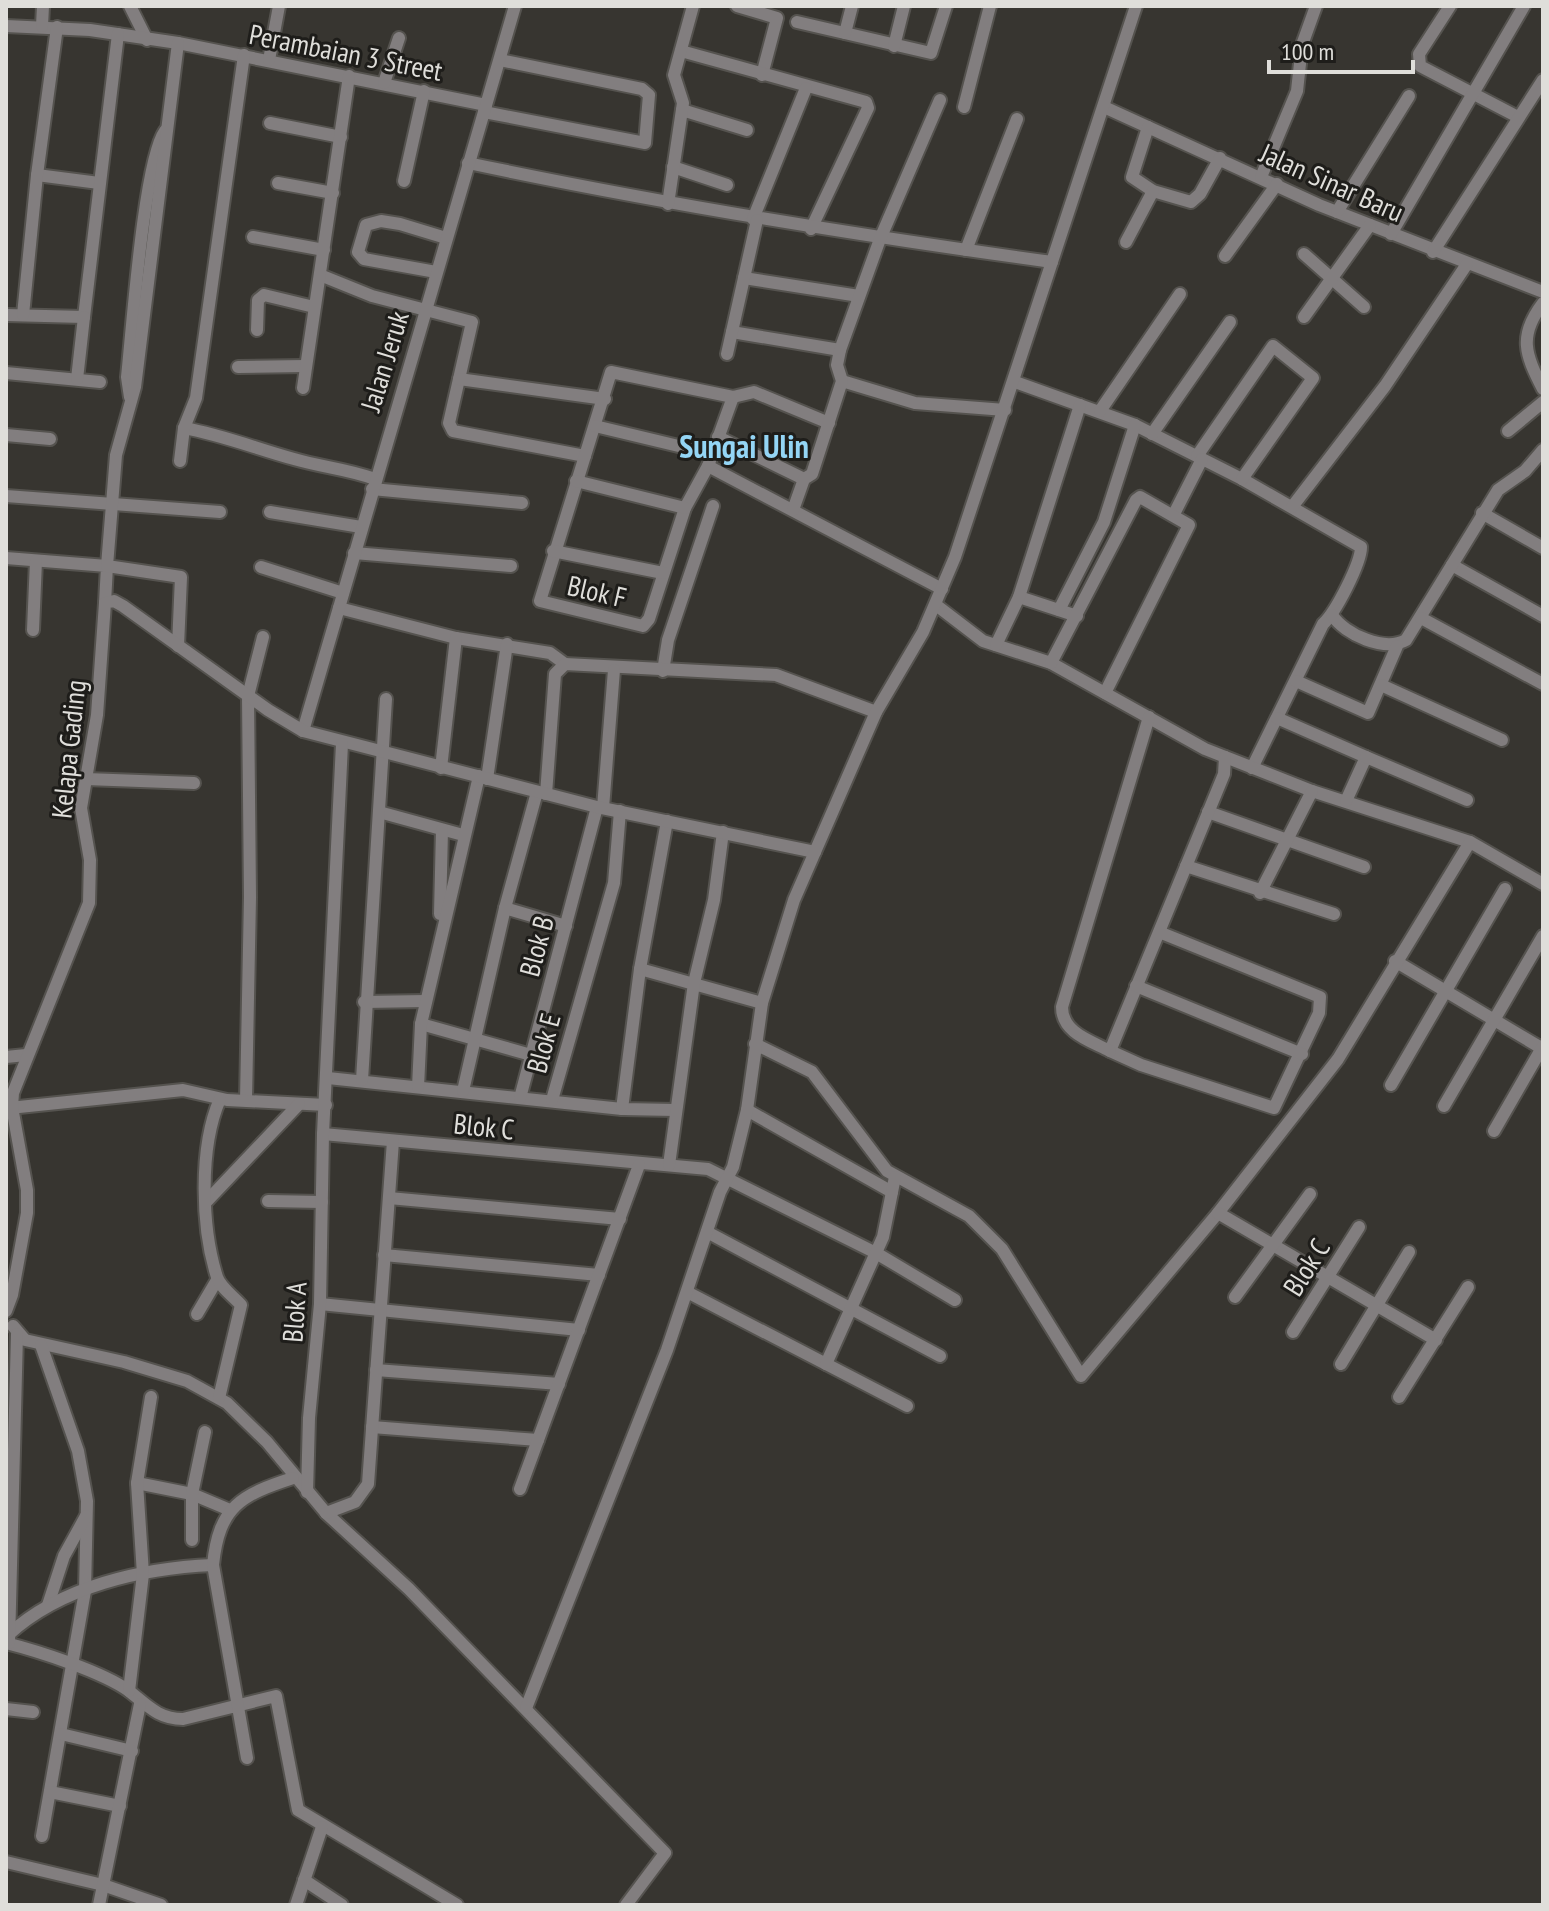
<svg xmlns="http://www.w3.org/2000/svg" width="1549" height="1911" viewBox="0 0 1549 1911" font-family="'PT Sans Narrow',sans-serif">
  <style>
    .lines { fill: none; stroke-linecap: round; stroke-linejoin: round }
    .minor-casing { stroke: #55534f; stroke-width: 16 }
    .minor { stroke: #827e7f; stroke-width: 12 }
    .labels { text-anchor: middle; dominant-baseline: central; stroke-width: 6; stroke-linejoin: round; paint-order: stroke }
    .street-label { font-size: 28px; fill: #dfdeda; stroke: #1e1d1a }
    .quarter-label { font-size: 32px; font-weight: bold; fill: #94d5f5; stroke: #1e1d1a }
  </style>
  <rect width="100%" height="100%" fill="#373530"/>
  <g class="lines">
    <g class="minor-casing">
      <g id="minor">
        <polyline points="130,6 147,40"/>
        <polyline points="737,6 777,18 762,75"/>
        <polyline points="1450,6 1419,54 1420,66 1518,117"/>
        <polyline points="797,22 931,53 946,6"/>
        <polyline points="6,26 90,30 178,43 486,105"/>
        <polyline points="42,26 43,6"/>
        <polyline points="845,33 852,6"/>
        <polyline points="894,46 904,6"/>
        <polyline points="681,51 866,102 868,108 811,229"/>
        <polyline points="269,60 279,6"/>
        <polyline points="384,83 399,38"/>
        <polyline points="964,107 990,6"/>
        <polyline points="1104,107 1319,205 1543,292"/>
        <polyline points="682,110 747,130"/>
        <polyline points="484,112 645,143 649,95 642,89 500,60"/>
        <polyline points="270,123 341,137"/>
        <polyline points="1148,127 1132,177 1153,191 1191,202 1200,194 1220,158"/>
        <path d="M468,163C662,204 855,235 1052,262"/>
        <polyline points="673,167 727,185"/>
        <polyline points="37,175 99,183"/>
        <polyline points="1261,177 1297,91 1302,45 1316,6"/>
        <polyline points="404,181 424,91"/>
        <polyline points="278,183 333,193"/>
        <polyline points="668,204 683,103 674,75 693,6"/>
        <polyline points="1337,212 1409,96"/>
        <polyline points="753,219 806,88"/>
        <polyline points="1391,234 1524,6"/>
        <polyline points="253,237 324,250"/>
        <polyline points="1126,242 1153,191"/>
        <polyline points="966,250 1017,119"/>
        <polyline points="1433,252 1543,80"/>
        <polyline points="1304,254 1364,307"/>
        <polyline points="1225,256 1277,184"/>
        <polyline points="436,272 364,259 358,252 366,225 381,221 400,224 446,238"/>
        <polyline points="320,275 372,296 472,322 449,423 453,431 585,456"/>
        <polyline points="744,278 859,296"/>
        <path d="M1543,303C1518,336 1525,354 1543,389"/>
        <polyline points="6,315 84,317 118,34"/>
        <polyline points="23,315 37,175 57,27"/>
        <polyline points="1304,317 1370,225"/>
        <polyline points="257,330 258,300 264,295 314,307"/>
        <polyline points="732,332 840,350"/>
        <polyline points="727,354 757,220"/>
        <polyline points="238,367 305,366"/>
        <polyline points="6,373 100,382"/>
        <polyline points="77,379 84,317"/>
        <polyline points="459,379 605,399"/>
        <polyline points="842,381 915,403 1005,410"/>
        <path d="M1015,382L1135,425L1242,479L1361,547C1361,563 1336,612 1323,624L1252,768"/>
        <polyline points="303,388 349,76"/>
        <path d="M130,397L127,377C132,332 144,160 165,131"/>
        <polyline points="733,397 708,466 685,508 649,619 643,626 540,601 611,372 733,397 754,392 829,423"/>
        <polyline points="1100,411 1180,294"/>
        <polyline points="595,426 712,454"/>
        <path d="M184,428C223,435 257,449 294,459C321,467 348,469 375,479"/>
        <polyline points="1508,431 1543,402"/>
        <polyline points="1152,434 1230,322"/>
        <polyline points="6,435 50,439"/>
        <polyline points="718,437 804,479"/>
        <polyline points="1197,456 1273,346 1313,378 1242,479"/>
        <polyline points="180,461 184,428 196,398 244,55"/>
        <polyline points="708,466 942,589"/>
        <polyline points="576,481 685,508"/>
        <polyline points="372,489 522,503"/>
        <polyline points="6,496 220,512"/>
        <polyline points="1292,507 1385,386 1467,264"/>
        <polyline points="793,510 804,479 812,474 842,381 837,365 840,350 880,239 940,100"/>
        <polyline points="270,512 361,527"/>
        <polyline points="1482,513 1543,548"/>
        <polyline points="1174,514 1202,459"/>
        <polyline points="553,551 663,573"/>
        <polyline points="354,553 511,566"/>
        <polyline points="6,558 107,566 105,603"/>
        <polyline points="1452,565 1543,616"/>
        <polyline points="261,567 343,593"/>
        <polyline points="1019,597 1077,616"/>
        <polyline points="936,605 983,641 1051,663 1205,749 1312,791 1470,842"/>
        <polyline points="339,608 456,638 550,653 565,664"/>
        <polyline points="1059,610 1104,522 1135,425"/>
        <path d="M1332,615C1345,635 1385,652 1406,640L1498,490L1525,471L1543,450"/>
        <polyline points="1421,618 1543,684"/>
        <polyline points="33,630 36,561"/>
        <polyline points="996,645 1019,597 1080,405"/>
        <polyline points="178,646 181,577 107,566 116,455 135,387 178,43"/>
        <polyline points="1051,663 1136,500 1140,497 1189,525 1105,693"/>
        <polyline points="663,671 668,640 713,506"/>
        <polyline points="1296,681 1368,713 1397,646"/>
        <polyline points="1381,685 1502,740"/>
        <polyline points="1277,718 1366,757 1346,801"/>
        <polyline points="303,731 515,6"/>
        <polyline points="1366,757 1467,800"/>
        <polyline points="441,768 456,638"/>
        <polyline points="86,779 194,783"/>
        <polyline points="487,779 507,644"/>
        <polyline points="546,794 555,674 565,664 776,675 876,712"/>
        <polyline points="603,808 614,670"/>
        <polyline points="379,812 463,835"/>
        <polyline points="1208,812 1364,867"/>
        <polyline points="1186,866 1334,914"/>
        <polyline points="1260,893 1312,791"/>
        <polyline points="505,908 566,926"/>
        <polyline points="440,914 442,830"/>
        <polyline points="1159,932 1320,997 1319,1013 1274,1108 1141,1065 1110,1051 1224,774 1225,757"/>
        <polyline points="1395,961 1543,1049"/>
        <polyline points="640,969 762,1003"/>
        <polyline points="1136,986 1302,1054"/>
        <polyline points="364,1002 426,1001"/>
        <polyline points="421,1024 531,1055"/>
        <polyline points="755,1044 812,1072 887,1171 969,1216 1002,1249 1081,1376 1218,1213 1338,1059 1470,842 1543,884"/>
        <path d="M1110,1051C1091,1041 1062,1033 1062,1007L1149,717"/>
        <polyline points="6,1057 26,1055"/>
        <polyline points="328,1078 622,1109 675,1110"/>
        <polyline points="362,1080 386,699"/>
        <polyline points="1391,1085 1505,889"/>
        <polyline points="418,1087 421,1024 479,776"/>
        <polyline points="463,1091 505,908 537,792"/>
        <polyline points="520,1098 597,807"/>
        <polyline points="246,1100 250,897 248,696 263,637"/>
        <polyline points="552,1100 614,883 620,811"/>
        <polyline points="1444,1106 1543,936"/>
        <polyline points="19,1107 183,1090 227,1100 326,1105"/>
        <polyline points="622,1109 640,969 667,821"/>
        <polyline points="747,1110 892,1192"/>
        <polyline points="1494,1131 1543,1046"/>
        <polyline points="323,1134 708,1169 876,1253 955,1300"/>
        <polyline points="669,1165 694,983 714,900 723,832"/>
        <polyline points="389,1198 620,1219"/>
        <polyline points="268,1201 322,1202"/>
        <polyline points="206,1202 299,1104"/>
        <polyline points="1218,1213 1436,1340"/>
        <polyline points="707,1232 940,1356"/>
        <polyline points="384,1255 599,1275"/>
        <polyline points="687,1292 907,1406"/>
        <polyline points="1235,1297 1310,1194"/>
        <polyline points="320,1304 579,1330"/>
        <polyline points="6,1311 12,1295 27,1213 27,1190 12,1107 13,1093 89,903 90,860 81,808 97,715 105,603 114,601 123,606 268,710 303,731 597,807 815,852"/>
        <polyline points="197,1314 217,1280"/>
        <polyline points="13,1326 25,1340 124,1362 187,1381 227,1403 267,1442 326,1513 409,1589 665,1853 626,1905"/>
        <polyline points="1293,1332 1359,1227"/>
        <polyline points="41,1345 78,1451 87,1501 85,1591 42,1836"/>
        <polyline points="826,1364 883,1237 895,1177"/>
        <polyline points="1341,1364 1409,1252"/>
        <polyline points="376,1370 559,1384"/>
        <polyline points="1399,1397 1468,1287"/>
        <path d="M219,1398L241,1305C234,1297 220,1287 217,1277C201,1227 199,1147 220,1099"/>
        <polyline points="372,1427 538,1440"/>
        <polyline points="137,1483 192,1494 230,1510"/>
        <polyline points="520,1489 639,1165"/>
        <polyline points="307,1492 309,1418 320,1304 323,1134 342,744"/>
        <polyline points="326,1513 355,1502 368,1484 393,1141"/>
        <polyline points="192,1540 192,1494 205,1432"/>
        <polyline points="48,1605 64,1556 86,1516"/>
        <path d="M8,1635C61,1586 143,1568 213,1565"/>
        <path d="M6,1643C38,1651 103,1672 129,1691C147,1705 158,1719 183,1719L276,1696L298,1810L457,1905"/>
        <polyline points="9,1643 17,1334"/>
        <polyline points="129,1691 143,1574 137,1483 151,1397"/>
        <polyline points="526,1708 667,1350 720,1192 733,1167 747,1110 762,1003 794,900 876,712 923,632 955,557 1136,6"/>
        <polyline points="6,1709 33,1712"/>
        <polyline points="61,1734 132,1751"/>
        <path d="M247,1758L213,1565C219,1506 241,1495 293,1478"/>
        <polyline points="50,1792 120,1806"/>
        <polyline points="6,1862 103,1885 161,1905"/>
        <polyline points="304,1880 342,1905"/>
        <polyline points="99,1905 140,1704"/>
        <polyline points="296,1905 322,1827"/>
      </g>
    </g>
    <use href="#minor" class="minor"/>
  </g>
  <g class="labels">
    <g class="street-label">
      <text transform="translate(346 52) rotate(11)">Perambaian 3 Street</text>
      <text transform="translate(1332 182) rotate(24)">Jalan Sinar Baru</text>
      <text transform="translate(384 361) rotate(-73)">Jalan Jeruk</text>
      <text transform="translate(597 591) rotate(13)">Blok F</text>
      <text transform="translate(68 749) rotate(-84)">Kelapa Gading</text>
      <text transform="translate(536 946) rotate(-75)">Blok B</text>
      <text transform="translate(543 1043) rotate(-75)">Blok E</text>
      <text transform="translate(484 1126) rotate(6)">Blok C</text>
      <text transform="translate(1306 1267) rotate(-58)">Blok C</text>
      <text transform="translate(294 1312) rotate(-86)">Blok A</text>
    </g>
    <g class="quarter-label">
      <text x="744" y="446">Sungai Ulin</text>
    </g>
  </g>
  <rect width="1549" height="1911" fill="none" stroke="#dfdeda" stroke-width="16"/>
  <path d="M1269 60v12h144v-12" fill="none" stroke="#dfdeda" stroke-width="4"/>
  <text x="1281" y="60" font-size="24" fill="#dfdeda" stroke="#1e1d1a" stroke-width="6" paint-order="stroke">100 m</text>
</svg>
